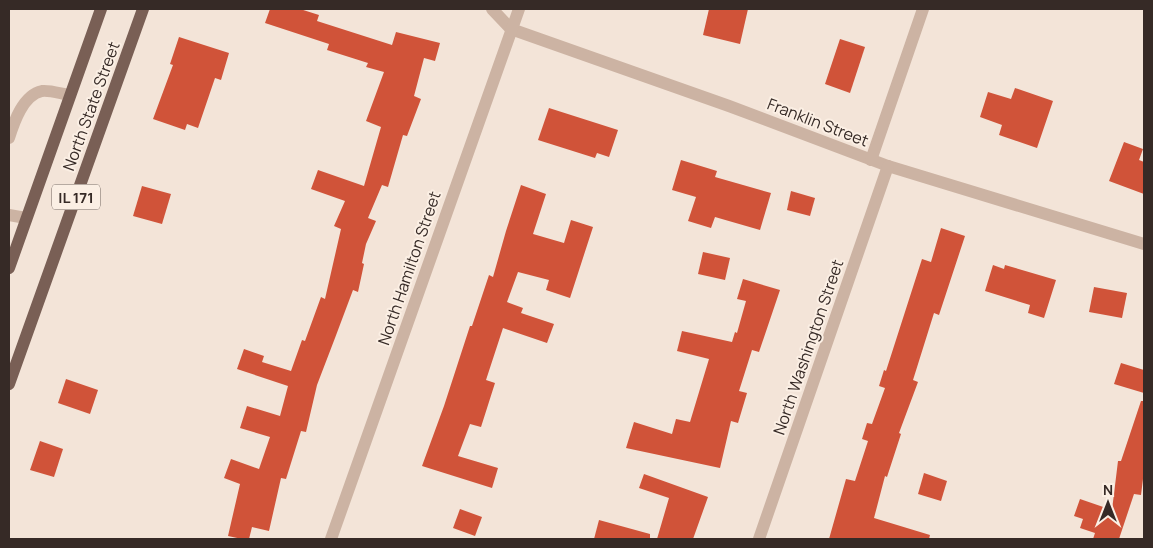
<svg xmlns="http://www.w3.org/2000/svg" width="1153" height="548" viewBox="0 0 1153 548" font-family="Manrope,sans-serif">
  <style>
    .building { fill: #d05339 }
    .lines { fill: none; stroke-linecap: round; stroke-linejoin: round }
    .minor { stroke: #ccb3a3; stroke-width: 12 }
    .major { stroke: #795f55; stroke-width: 12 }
    .labels { text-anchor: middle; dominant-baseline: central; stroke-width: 4; stroke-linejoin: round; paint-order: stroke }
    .shield { fill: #fbefe4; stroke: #71655f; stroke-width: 1 }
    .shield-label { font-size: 15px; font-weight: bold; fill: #362a26 }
    .street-label { font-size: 16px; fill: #362a26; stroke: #fbefe4 }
  </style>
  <rect width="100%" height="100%" fill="#f3e4d8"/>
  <g class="building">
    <polygon points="270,9 300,9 319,15 317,21 392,45 396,32 440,43 435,61 424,58 414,96 421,99 407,136 403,135 388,187 382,185 368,218 376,221 366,244 362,263 364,264 358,292 353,290 335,338 317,385 306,432 301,431 286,479 281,478 269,531 252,527 249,539 242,539 228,536 240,484 224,478 231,459 259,469 270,437 240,428 247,406 280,416 288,386 237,369 244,349 264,356 262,362 291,371 302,340 305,341 321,297 325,299 341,229 334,226 345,201 311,189 318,170 364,186 381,127 366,121 384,72 366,67 368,63 327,50 329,44 265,23"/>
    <polygon points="709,9 748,9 740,44 703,35"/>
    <polygon points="179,37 229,53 221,80 215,78 198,128 187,124 185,130 153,119 173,65 170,64"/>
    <polygon points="840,39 865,47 850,93 825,84"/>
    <polygon points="1015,88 1053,101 1037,148 999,135 1002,125 980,117 988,92 1011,99"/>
    <polygon points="549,108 618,130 609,157 597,153 595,158 538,140"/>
    <polygon points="1124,142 1143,149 1139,160 1144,162 1144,194 1109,181"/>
    <polygon points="681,160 717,171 715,177 771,193 760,230 715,217 711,228 688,221 696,197 672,190"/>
    <polygon points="521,185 546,194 533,234 564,243 571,220 593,227 570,298 546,290 549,280 518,272 507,302 523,308 521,313 554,324 547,343 503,328 486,380 495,383 481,427 470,424 458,456 498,468 492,488 422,466 444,406 470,326 472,326 489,275 493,277 506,231"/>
    <polygon points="142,186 171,194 162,224 133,216"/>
    <polygon points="791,191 815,198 810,216 787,210"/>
    <polygon points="941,228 965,236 939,315 934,313 913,380 918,382 899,433 901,434 887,477 885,476 874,518 930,535 929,539 829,539 846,479 855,481 868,441 862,439 867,423 872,424 885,388 879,386 884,370 886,371 922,259 931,262"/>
    <polygon points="703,252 730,258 725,280 698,274"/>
    <polygon points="993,265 1004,269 1005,265 1056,280 1044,318 1028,313 1030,305 985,291"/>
    <polygon points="743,279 780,290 759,352 752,350 739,391 747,393 738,423 731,421 720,468 626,448 634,422 672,434 676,419 690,422 709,359 677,351 682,331 732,342 735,332 737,333 746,301 737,299"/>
    <polygon points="1094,287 1127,293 1122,318 1089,312"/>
    <polygon points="1121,363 1144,370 1144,393 1114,384"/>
    <polygon points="66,379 98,390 90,414 58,403"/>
    <polygon points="1141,401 1144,401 1144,471 1141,495 1134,494 1119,539 1093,539 1095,533 1080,528 1083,519 1074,516 1080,499 1112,510 1118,461 1121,461"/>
    <polygon points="40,441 63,449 54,477 30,470"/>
    <polygon points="924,473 947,481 941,501 918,494"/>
    <polygon points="644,474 708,497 693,539 657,539 669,498 639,488"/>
    <polygon points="460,509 482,517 475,536 453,528"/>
    <polygon points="599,520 650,534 650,539 594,539"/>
  </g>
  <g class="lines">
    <g class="minor">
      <polyline points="492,9 511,29 729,106 888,166 1144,244"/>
      <path d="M9,138C14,122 23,95 42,91C50,90 62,94 70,95"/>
      <polyline points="871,160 923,9"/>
      <polyline points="9,215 26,218"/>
      <polyline points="331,539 519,9"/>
      <polyline points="759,539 888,166"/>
    </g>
    <g class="major">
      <polyline points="9,268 101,9"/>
      <polyline points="9,384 143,9"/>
    </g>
  </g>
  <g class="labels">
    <rect class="shield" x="52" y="184.5" width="48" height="25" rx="4"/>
    <g class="shield-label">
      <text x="76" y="197">IL 171</text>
    </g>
    <g class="street-label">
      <text transform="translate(91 106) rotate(-70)">North State Street</text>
      <text transform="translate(818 122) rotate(21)">Franklin Street</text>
      <text transform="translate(409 268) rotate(-71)">North Hamilton Street</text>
      <text transform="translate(808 347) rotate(-71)">North Washington Street</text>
    </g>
  </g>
  <rect width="1153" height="548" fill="none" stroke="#362a26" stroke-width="20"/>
  <g transform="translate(1108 503)" stroke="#fbefe4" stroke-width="4" paint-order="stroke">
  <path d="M0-4L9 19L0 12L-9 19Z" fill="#362a26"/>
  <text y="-8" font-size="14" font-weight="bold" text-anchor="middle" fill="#362a26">N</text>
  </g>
</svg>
